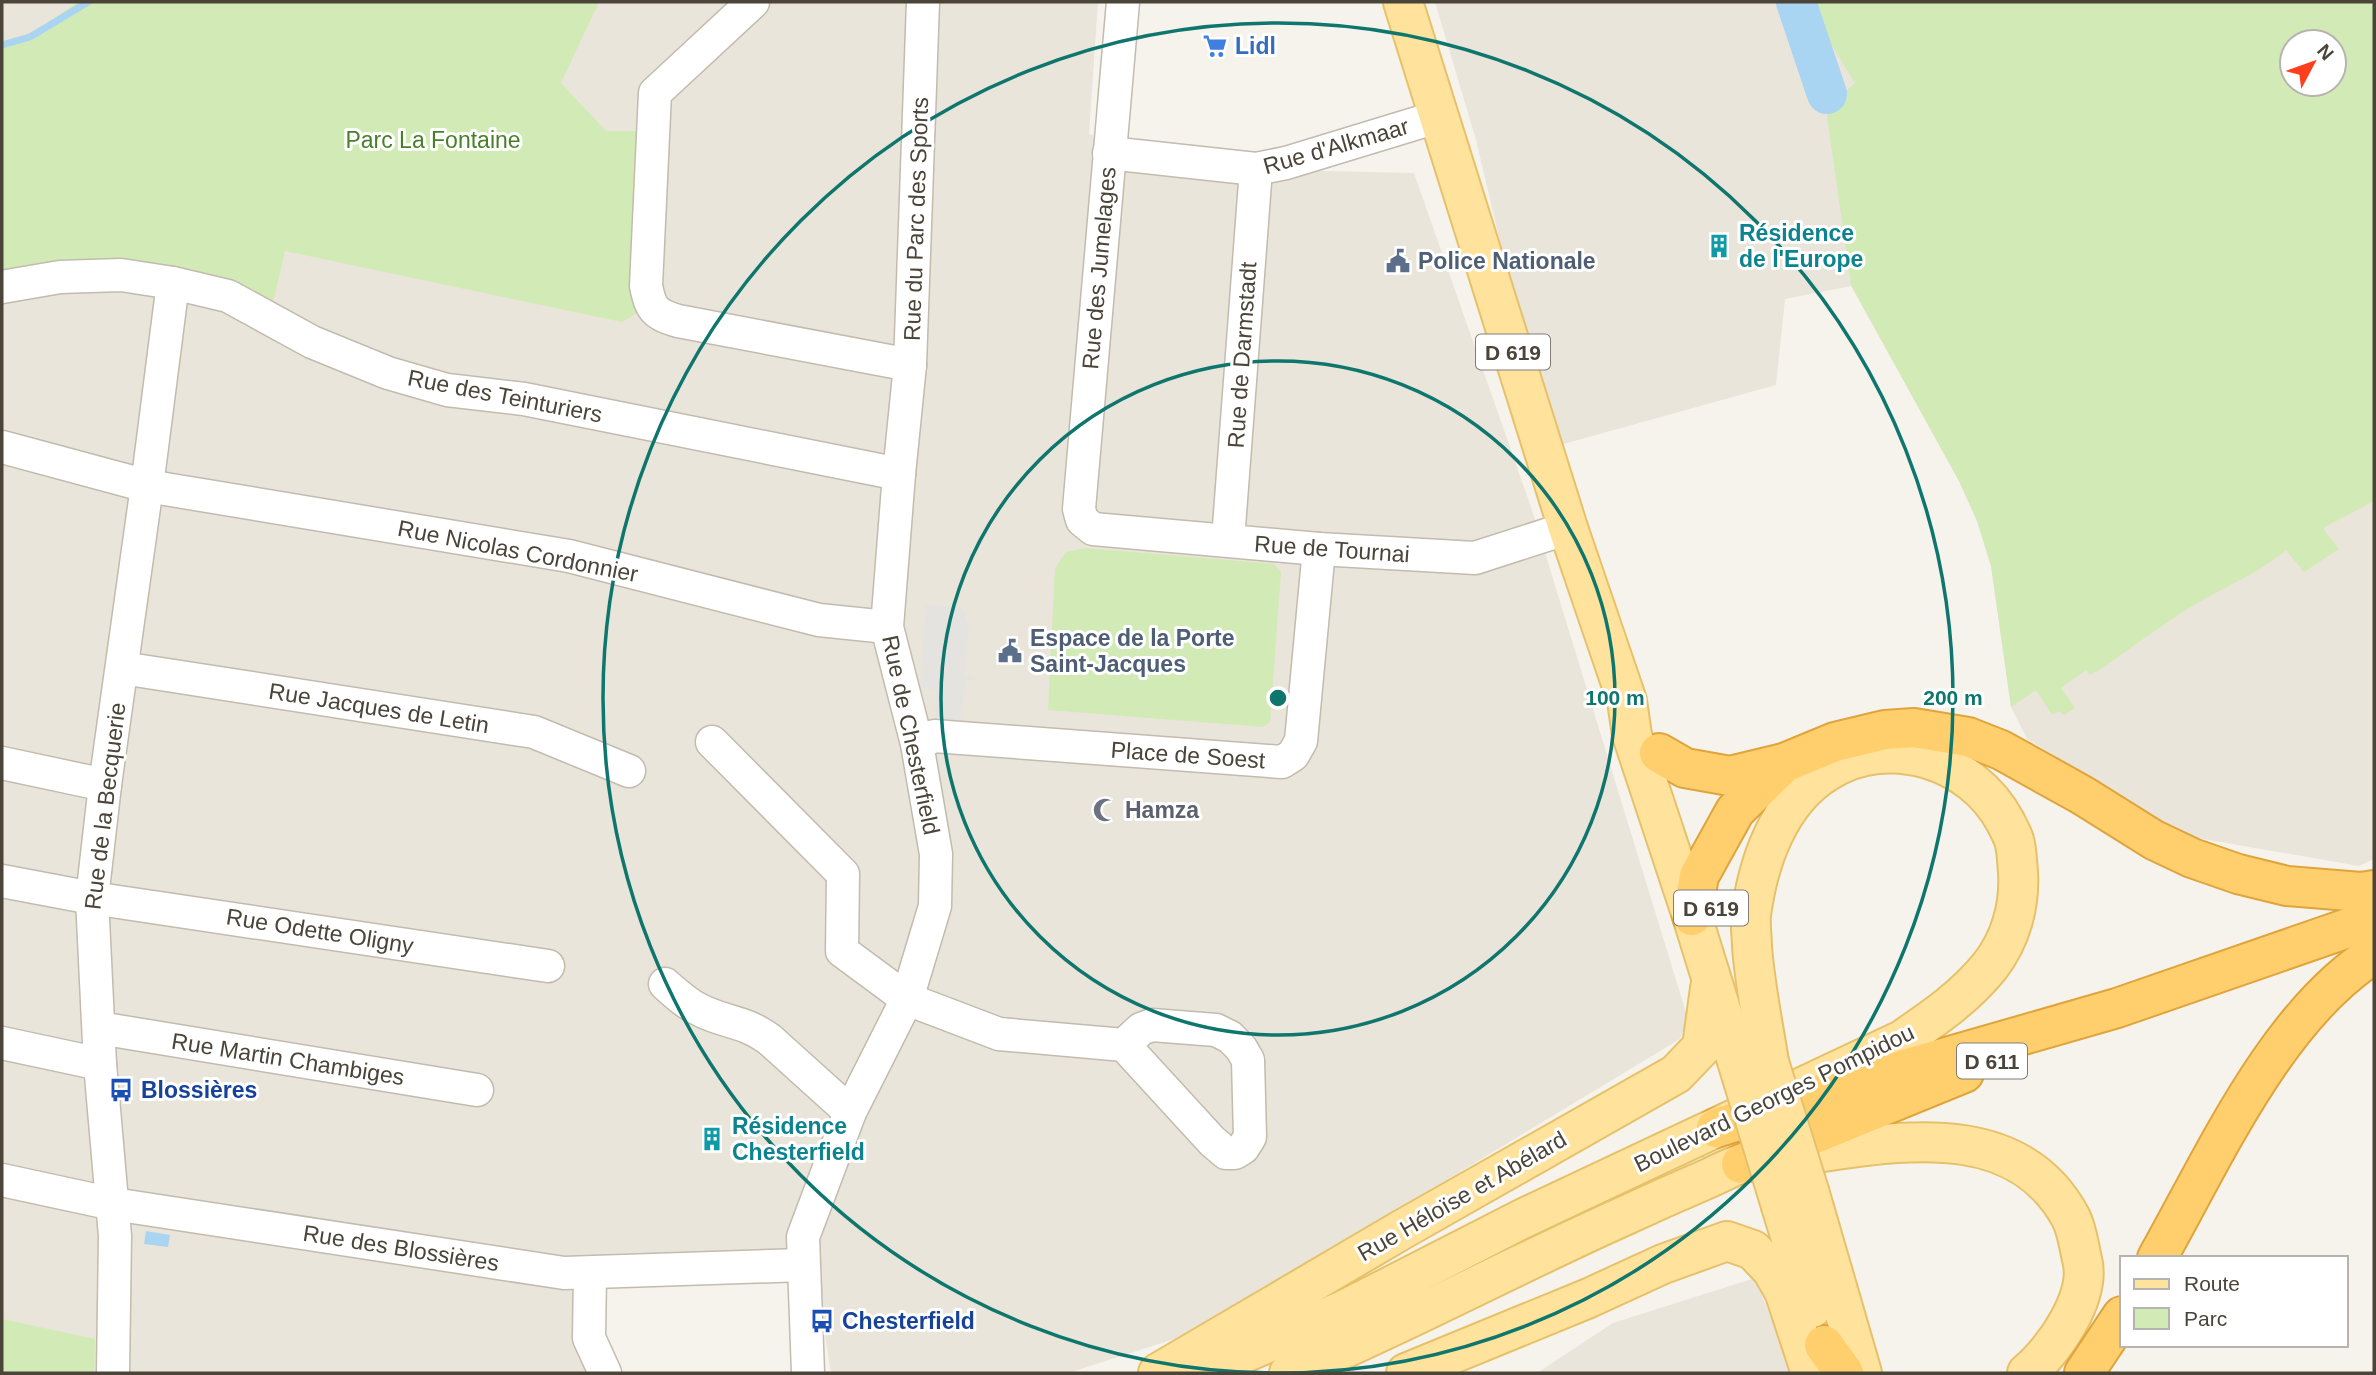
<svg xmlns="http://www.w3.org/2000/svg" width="2376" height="1375" viewBox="0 0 2376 1375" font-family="Arial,sans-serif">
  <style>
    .residential { fill: #eae5da; fill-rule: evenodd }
    .green { fill: #d2eab5; fill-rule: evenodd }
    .parking { fill: #e5e3e0 }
    .water { fill: #a9d4f2 }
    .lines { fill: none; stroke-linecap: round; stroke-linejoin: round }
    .stream { stroke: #a9d4f2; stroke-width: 7 }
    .river { stroke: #a9d4f2; stroke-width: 40 }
    .minor-casing { stroke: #c2bbae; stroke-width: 35 }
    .major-casing { stroke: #e6c16a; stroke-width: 42 }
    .highway-casing { stroke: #e0a43c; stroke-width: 42 }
    .minor { stroke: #fff; stroke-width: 32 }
    .major { stroke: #ffe39c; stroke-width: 38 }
    .highway { stroke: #ffcf6e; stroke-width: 38 }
    .major-bridge-casing { stroke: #e6c16a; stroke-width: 42; stroke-linecap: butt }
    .major-bridge { stroke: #ffe39c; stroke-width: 38 }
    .ring { fill: none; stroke: #0f766e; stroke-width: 3.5 }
    .labels { text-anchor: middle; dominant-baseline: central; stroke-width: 6; stroke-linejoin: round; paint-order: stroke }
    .shield { fill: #fff; stroke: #817c74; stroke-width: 2 }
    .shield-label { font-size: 21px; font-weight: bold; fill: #4b4439 }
    .shop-label { font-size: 23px; font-weight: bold; fill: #366cbe; stroke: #fff; text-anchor: start }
    .park-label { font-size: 23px; fill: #4a7f2a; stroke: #fff }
    .street-label { font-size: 23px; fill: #4b4439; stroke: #fff }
    .culture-label { font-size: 23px; font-weight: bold; fill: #0d838f; stroke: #fff; text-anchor: start }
    .service-label { font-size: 23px; font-weight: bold; fill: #4e5e75; stroke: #fff; text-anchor: start }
    .worship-label { font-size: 23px; font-weight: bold; fill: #5b616d; stroke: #fff; text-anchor: start }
    .transit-label { font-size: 23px; font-weight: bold; fill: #164399; stroke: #fff; text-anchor: start }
    .centre { fill: #0f766e; stroke: #fff; stroke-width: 3.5 }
    .ring-label { font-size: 21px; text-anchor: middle; font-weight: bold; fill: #0f766e; stroke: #fff; stroke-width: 6; stroke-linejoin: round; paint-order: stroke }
  </style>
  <rect width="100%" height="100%" fill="#f6f3ec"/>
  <g class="residential">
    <polygon points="2,2 1098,2 1089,134 1286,170 1414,173 1531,507 1688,1019 1680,1039 1193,1333 1068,1373 831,1373 815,1273 575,1282 586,1373 2,1373"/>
    <path d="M1435,2H2374V859L2359,866L2186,836L2027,739L2011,707L1991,566L1977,521L1959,481L1851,286L1785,299L1776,385L1549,448L1476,140ZM2292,42H2334V84H2292Z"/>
    <polygon points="1755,1278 1793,1373 1537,1373 1613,1323"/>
  </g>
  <g class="green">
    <polygon points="78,2 599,2 561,83 606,131 638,131 639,312 622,322 285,251 272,307 117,267 117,258 44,263 2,270 2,41 35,32"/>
    <path d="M1805,2H2374V501L2323,528L2339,549L2304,572L2286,550C2257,575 2217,590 2184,611C2157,629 2130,648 2104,667L2090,675L2086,670L2061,688L2075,708L2064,715L2059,711L2052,715L2036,690L2011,707L1991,566L1977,521L1959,481L1851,285L1826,109L1855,83ZM2334,42V84H2292V42Z"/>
    <polygon points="1085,548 1274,564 1281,572 1270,722 1263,727 1048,710 1055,568 1066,552"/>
    <polygon points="2,1319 95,1339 94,1373 2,1373"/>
  </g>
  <polygon class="parking" points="926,605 961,607 969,623 965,675 976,677 975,680 965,680 962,712 959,726 935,723 936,690 920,687"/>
  <polygon class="water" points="146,1231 170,1235 168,1247 144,1244"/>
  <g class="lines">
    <polyline class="stream" points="2,45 30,37 88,2"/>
    <polyline class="river" points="1796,2 1827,94"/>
    <g class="minor-casing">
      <g id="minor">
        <path d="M753,2L655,93L646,286C651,310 655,314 678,321L910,365"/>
        <polyline points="1123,2 1079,509 1082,520 1093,529 1319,549 1475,558 1568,528"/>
        <polyline points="1109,153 1256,169 1286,163 1437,117"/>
        <polyline points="2,287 60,277 121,275 173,283 228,296 312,342 388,373 447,390 524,399 899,474"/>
        <polyline points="2,447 147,486 569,556 819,620 887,627"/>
        <polyline points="1228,540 1256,169"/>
        <polyline points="122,668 534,732 629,771"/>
        <polyline points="712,742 843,874 842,951 907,999 999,1034 1124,1045 1212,1141 1226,1153 1235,1153 1243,1148 1250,1137 1248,1060 1241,1048 1230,1037 1216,1030 1152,1025 1141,1029 1124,1045"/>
        <polyline points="917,744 934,736 1282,762 1293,755 1301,741 1319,549"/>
        <polyline points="2,763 105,785"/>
        <polyline points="2,881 92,898 548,966"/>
        <path d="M665,984C676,994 688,1005 702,1011C727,1023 744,1021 769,1039L850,1112"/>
        <polyline points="99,1028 477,1090"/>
        <polyline points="2,1043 100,1064"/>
        <polyline points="2,1180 113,1204 564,1273 803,1265"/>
        <polyline points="590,1273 589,1338 605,1373"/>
        <polyline points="113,1373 115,1236 100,1064 92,898 105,785 147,486 173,283"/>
        <polyline points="808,1373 803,1237 850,1112 907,999 935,906 936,854 917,744 887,627 899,474 910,365 923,2"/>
      </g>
    </g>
    <g class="major-casing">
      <g id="major">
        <polyline points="1403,2 1568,528 1627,701 1632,735 1692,916 1741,1074"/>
        <polyline points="1810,1194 1862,1373"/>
        <polyline points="1781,1206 1812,1308"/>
        <polyline points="1158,1373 1403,1229 1676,1074 1702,1047 1710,988"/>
        <path d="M1198,1373L1344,1310L1524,1218L1902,1040C1934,1018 1965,997 1990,966C2011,939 2020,905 2018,872C2017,862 2017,850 2014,840C2012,834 2008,827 2005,821C1972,760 1890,733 1828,771C1779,800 1758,862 1751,915C1750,925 1752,937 1752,947C1755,986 1763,1024 1769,1062"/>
        <path d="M1289,1373C1403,1325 1512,1266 1624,1216C1652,1203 1679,1191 1707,1179C1718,1174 1729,1168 1741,1164C1767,1156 1802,1155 1830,1151C1916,1138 2022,1126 2071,1218C2077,1230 2079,1246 2082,1259C2092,1296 2054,1351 2027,1373"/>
        <polyline points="1406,1373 1589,1298 1663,1264 1727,1241 1753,1250 1772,1270 1784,1291 1811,1373"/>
      </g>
    </g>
    <g class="highway-casing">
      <g id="highway">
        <polyline points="1659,753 1685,768 1730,776 1784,763 1835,742 1885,730 1914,728 1968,737 2001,750 2082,795 2154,840 2192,858 2238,874 2287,886 2361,892 2374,890"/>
        <polyline points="1692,916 1699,876 1735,811 1784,763"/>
        <polyline points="1716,1128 1856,1083 2117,1008 2374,919"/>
        <polyline points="1741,1164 1964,1073"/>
        <path d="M2157,1258C2213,1159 2276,1016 2374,954"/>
        <polyline points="1824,1345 1844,1373"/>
        <polyline points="2084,1373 2122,1316"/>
      </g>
    </g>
    <use href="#minor" class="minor"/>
    <use href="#major" class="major"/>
    <use href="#highway" class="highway"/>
    <g class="major-bridge-casing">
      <g id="major-bridge">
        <polyline points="1769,1062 1810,1194"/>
        <polyline points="1741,1074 1781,1206"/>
      </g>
    </g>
    <use href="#major-bridge" class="major-bridge"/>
  </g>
  <g class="ring">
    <circle cx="1278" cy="698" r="337"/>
    <circle cx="1278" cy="698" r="675"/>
  </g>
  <defs>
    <g id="supermarket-bare" transform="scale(1.89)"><path d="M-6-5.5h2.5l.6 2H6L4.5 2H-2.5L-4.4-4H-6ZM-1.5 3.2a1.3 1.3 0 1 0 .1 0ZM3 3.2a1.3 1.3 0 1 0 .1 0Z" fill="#3f7fe0" stroke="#fff" stroke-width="2.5" paint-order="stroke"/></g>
    <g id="building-bare" transform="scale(1.89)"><path d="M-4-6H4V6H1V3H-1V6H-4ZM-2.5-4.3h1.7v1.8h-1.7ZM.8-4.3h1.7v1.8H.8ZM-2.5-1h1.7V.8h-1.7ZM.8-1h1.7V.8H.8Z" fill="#0f9aa8" stroke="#fff" stroke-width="2.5" paint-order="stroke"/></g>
    <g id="civic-bare" transform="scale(1.89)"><path d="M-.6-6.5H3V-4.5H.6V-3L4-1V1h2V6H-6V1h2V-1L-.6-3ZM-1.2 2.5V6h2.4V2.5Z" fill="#5c6f8a" stroke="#fff" stroke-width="2.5" paint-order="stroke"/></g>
    <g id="mosque-bare" transform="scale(1.89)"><path d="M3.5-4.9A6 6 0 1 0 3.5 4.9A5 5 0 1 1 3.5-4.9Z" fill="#6b7280" stroke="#fff" stroke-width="2.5" paint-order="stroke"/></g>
    <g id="bus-bare" transform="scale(1.89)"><path d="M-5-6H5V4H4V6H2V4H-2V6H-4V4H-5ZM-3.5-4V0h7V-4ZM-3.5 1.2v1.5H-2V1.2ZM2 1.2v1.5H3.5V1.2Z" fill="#1a4fb4" stroke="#fff" stroke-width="2.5" paint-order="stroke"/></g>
  </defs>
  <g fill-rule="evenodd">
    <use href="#supermarket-bare" x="1215" y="46"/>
    <use href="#building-bare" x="1719" y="246"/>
    <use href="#civic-bare" x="1398" y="261"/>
    <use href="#civic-bare" x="1010" y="651"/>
    <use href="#mosque-bare" x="1105" y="810"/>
    <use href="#bus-bare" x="121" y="1090"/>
    <use href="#building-bare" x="712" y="1139"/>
    <use href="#bus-bare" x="822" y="1321"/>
  </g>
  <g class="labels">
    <g class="shield">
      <rect x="1476" y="334.5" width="74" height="35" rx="5"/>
      <rect x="1674" y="890.5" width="74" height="35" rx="5"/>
      <rect x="1957" y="1043.5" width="70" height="35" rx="5"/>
    </g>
    <g class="shield-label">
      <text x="1513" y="352">D 619</text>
      <text x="1711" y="908">D 619</text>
      <text x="1992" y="1061">D 611</text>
    </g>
    <g class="shop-label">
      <text x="1235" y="46">Lidl</text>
    </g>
    <g class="park-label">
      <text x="433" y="140">Parc La Fontaine</text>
    </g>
    <g class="street-label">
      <text transform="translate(1336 146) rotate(-16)">Rue d'Alkmaar</text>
      <text transform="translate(916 219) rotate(-88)">Rue du Parc des Sports</text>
      <text transform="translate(1099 268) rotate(-85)">Rue des Jumelages</text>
      <text transform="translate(1242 355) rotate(-86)">Rue de Darmstadt</text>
      <text transform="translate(505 396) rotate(11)">Rue des Teinturiers</text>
      <text transform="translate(1332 549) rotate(4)">Rue de Tournai</text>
      <text transform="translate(518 551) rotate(11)">Rue Nicolas Cordonnier</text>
      <text transform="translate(379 708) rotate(9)">Rue Jacques de Letin</text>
      <text transform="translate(911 735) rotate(78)">Rue de Chesterfield</text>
      <text transform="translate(1188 755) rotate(4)">Place de Soest</text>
      <text transform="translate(105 806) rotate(-83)">Rue de la Becquerie</text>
      <text transform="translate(320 931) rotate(9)">Rue Odette Oligny</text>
      <text transform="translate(288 1059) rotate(9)">Rue Martin Chambiges</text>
      <text transform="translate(1774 1098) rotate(-26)">Boulevard Georges Pompidou</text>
      <text transform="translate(1462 1196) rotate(-30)">Rue Héloïse et Abélard</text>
      <text transform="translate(401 1248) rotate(9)">Rue des Blossières</text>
    </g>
    <g class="culture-label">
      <text x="1739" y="233">Résidence<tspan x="1739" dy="26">de l'Europe</tspan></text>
      <text x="732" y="1126">Résidence<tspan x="732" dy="26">Chesterfield</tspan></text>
    </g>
    <g class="service-label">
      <text x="1418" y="261">Police Nationale</text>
      <text x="1030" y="638">Espace de la Porte<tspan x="1030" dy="26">Saint-Jacques</tspan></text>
    </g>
    <g class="worship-label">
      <text x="1125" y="810">Hamza</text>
    </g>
    <g class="transit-label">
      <text x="141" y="1090">Blossières</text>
      <text x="842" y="1321">Chesterfield</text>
    </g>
  </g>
  <circle cx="1278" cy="698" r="10" class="centre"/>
  <g class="ring-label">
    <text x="1615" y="705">100 m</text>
    <text x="1953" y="705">200 m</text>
  </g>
  <rect width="2376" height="1375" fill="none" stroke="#4b4439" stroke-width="7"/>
  <rect x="2120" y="1256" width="228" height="91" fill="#ffffff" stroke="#b7b4b0" stroke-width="2"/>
  <rect x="2134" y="1279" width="35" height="10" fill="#ffe39c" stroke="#b7b4b0" stroke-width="2"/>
  <text x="2184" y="1291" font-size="21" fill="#4b4439">Route</text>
  <rect x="2134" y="1308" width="35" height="21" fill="#d2eab5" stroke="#b7b4b0" stroke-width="2"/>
  <text x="2184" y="1326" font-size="21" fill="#4b4439">Parc</text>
  <g transform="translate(2313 63) rotate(49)"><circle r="33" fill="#ffffff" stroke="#b7b4b0" stroke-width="2"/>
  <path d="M0-5L12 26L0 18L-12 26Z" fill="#fc3f1d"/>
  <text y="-10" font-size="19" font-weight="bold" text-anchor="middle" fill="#4b4439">N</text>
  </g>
</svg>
